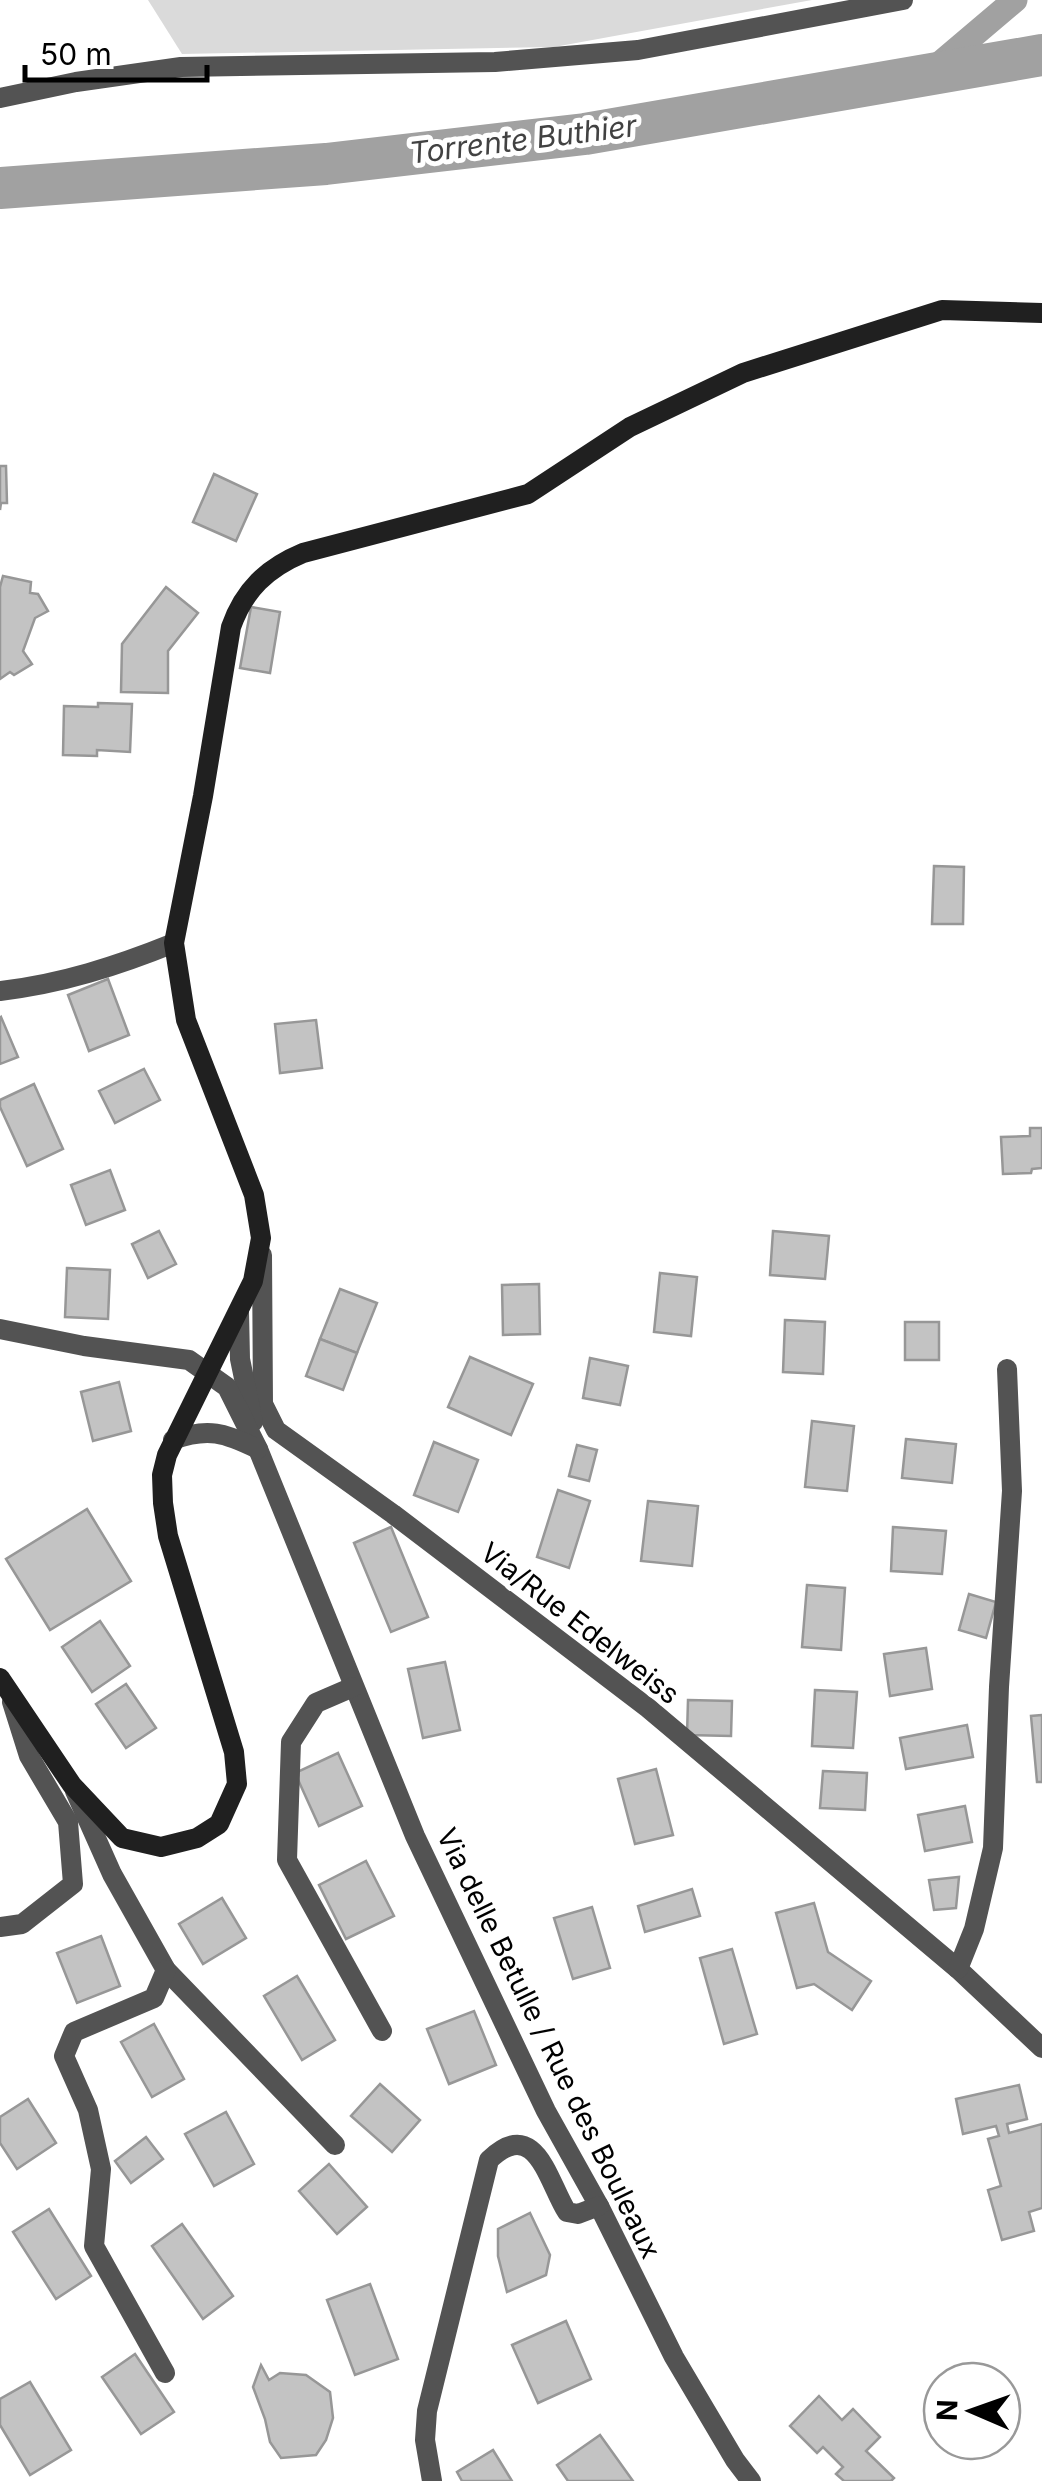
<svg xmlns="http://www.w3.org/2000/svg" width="1042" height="2481" viewBox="0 0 1042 2481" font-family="Inter,sans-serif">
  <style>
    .green { fill: #dadada }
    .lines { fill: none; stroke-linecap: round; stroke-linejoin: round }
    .canal { stroke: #a1a1a1; stroke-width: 25 }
    .river { stroke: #a1a1a1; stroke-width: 42 }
    .building { fill: #c3c3c3; stroke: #979797; stroke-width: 2.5 }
    .street { stroke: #535353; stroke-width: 20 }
    .secondary { stroke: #202020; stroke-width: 20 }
    .labels { text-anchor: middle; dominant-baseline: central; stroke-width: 10; stroke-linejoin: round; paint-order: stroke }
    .street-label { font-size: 28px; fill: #000; stroke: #fff }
    .water-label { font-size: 30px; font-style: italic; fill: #424242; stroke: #fff }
  </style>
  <rect width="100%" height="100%" fill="#fff"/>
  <polygon class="green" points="148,0 812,0 554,47 182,54"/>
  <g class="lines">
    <polyline class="canal" points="930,72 1015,0"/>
    <polyline class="river" points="0,188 326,164 585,134 1042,55"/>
  </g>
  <g class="building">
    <polygon points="0,466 6,466 7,503 1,503 0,510"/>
    <polygon points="214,474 257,494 236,541 193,522"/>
    <polygon points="3,576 31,582 30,593 38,594 48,611 35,618 23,651 32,664 14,675 10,672 0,679 0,587"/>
    <polygon points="166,587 198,613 168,651 168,693 121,692 122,644"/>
    <polygon points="251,607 280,612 270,673 240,668"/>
    <polygon points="98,703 132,704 130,752 97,750 97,756 63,755 64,706 98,707"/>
    <polygon points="934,866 964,867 963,924 932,924"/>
    <polygon points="108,979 129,1035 89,1051 68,995"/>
    <polygon points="1,1017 18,1057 0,1064 0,1018"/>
    <polygon points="316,1020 322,1068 280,1073 275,1024"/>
    <polygon points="144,1069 160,1100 115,1123 99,1091"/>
    <polygon points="34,1084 63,1149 27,1166 0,1107 0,1100"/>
    <polygon points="1030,1128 1042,1128 1042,1168 1032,1169 1031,1173 1003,1174 1001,1137 1030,1136"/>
    <polygon points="110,1170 125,1210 86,1225 71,1185"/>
    <polygon points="159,1231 176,1264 148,1278 132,1244"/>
    <polygon points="773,1231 829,1236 825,1279 770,1275"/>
    <polygon points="67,1268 110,1270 108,1319 65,1317"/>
    <polygon points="660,1273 697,1277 691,1336 654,1332"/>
    <polygon points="539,1284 540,1334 503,1335 502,1285"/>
    <polygon points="340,1289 377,1303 357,1353 320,1339"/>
    <polygon points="785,1320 825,1322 823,1374 783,1372"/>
    <rect x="905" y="1322" width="34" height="38"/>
    <polygon points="320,1339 357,1353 343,1390 306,1376"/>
    <polygon points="470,1357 533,1384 511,1435 448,1407"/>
    <polygon points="590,1358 628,1366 620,1405 583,1398"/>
    <polygon points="119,1382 131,1431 93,1441 81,1392"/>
    <polygon points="812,1421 854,1426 847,1491 805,1487"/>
    <polygon points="906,1439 956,1444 952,1483 902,1478"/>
    <polygon points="434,1442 478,1460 458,1512 414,1495"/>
    <polygon points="577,1445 597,1450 589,1481 569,1476"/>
    <polygon points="558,1490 590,1501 569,1568 537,1557"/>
    <polygon points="648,1501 698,1506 692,1566 641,1561"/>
    <polygon points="87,1509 131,1581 50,1630 6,1559"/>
    <polygon points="391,1527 428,1617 391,1632 354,1543"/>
    <polygon points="893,1527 946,1531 942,1574 891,1571"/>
    <polygon points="807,1585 845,1588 841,1650 802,1647"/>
    <polygon points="969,1594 996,1602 986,1638 959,1630"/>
    <polygon points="100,1621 130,1666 92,1692 62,1647"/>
    <polygon points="926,1648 932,1689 890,1696 884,1654"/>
    <polygon points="445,1662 460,1730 423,1738 408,1669"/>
    <polygon points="126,1684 156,1728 126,1748 96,1704"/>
    <polygon points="815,1690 857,1692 853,1748 812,1746"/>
    <polygon points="688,1700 732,1701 731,1736 687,1735"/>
    <polygon points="1042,1715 1042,1782 1037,1782 1031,1716"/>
    <polygon points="967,1725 973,1757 906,1769 900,1738"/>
    <polygon points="338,1753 362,1806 319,1826 295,1773"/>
    <polygon points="656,1769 673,1835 635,1844 618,1779"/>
    <polygon points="823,1771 867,1773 865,1810 820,1808"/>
    <polygon points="965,1806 972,1842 925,1851 918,1815"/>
    <polygon points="366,1861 394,1916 346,1939 319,1885"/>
    <polygon points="959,1877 956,1908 934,1910 929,1880"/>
    <polygon points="692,1889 700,1916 645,1932 638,1906"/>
    <polygon points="222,1898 246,1938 203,1964 179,1924"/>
    <polygon points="814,1903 828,1952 871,1981 852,2010 814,1984 797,1988 776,1913"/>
    <polygon points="592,1907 610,1968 573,1979 554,1918"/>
    <polygon points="101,1936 120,1986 77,2003 57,1953"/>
    <polygon points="732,1949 757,2034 724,2044 700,1958"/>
    <polygon points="297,1976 335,2040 302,2060 264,1996"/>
    <polygon points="474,2011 496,2065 449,2084 427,2029"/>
    <polygon points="154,2024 184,2079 152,2097 121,2042"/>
    <polygon points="380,2084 420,2120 392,2152 351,2116"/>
    <polygon points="1019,2085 1027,2119 1007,2124 1009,2133 1042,2124 1042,2208 1029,2212 1034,2231 1002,2240 988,2190 1001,2186 988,2139 999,2136 996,2126 963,2134 956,2099"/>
    <polygon points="28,2099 56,2143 17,2169 0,2143 0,2117"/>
    <polygon points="226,2112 254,2164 214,2186 185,2134"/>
    <polygon points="146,2137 163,2159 131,2183 115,2161"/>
    <polygon points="329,2164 367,2207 337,2234 299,2191"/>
    <polygon points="49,2209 91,2276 56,2299 13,2232"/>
    <polygon points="530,2213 550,2255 546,2275 507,2292 498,2256 498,2229"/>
    <polygon points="182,2224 233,2296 203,2319 152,2246"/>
    <polygon points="370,2284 398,2359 355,2375 327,2300"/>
    <polygon points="566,2321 591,2379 538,2403 512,2345"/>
    <polygon points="135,2354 174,2412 141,2434 102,2377"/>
    <polygon points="261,2365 269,2380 280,2373 306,2375 330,2392 333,2418 326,2440 316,2455 281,2458 270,2442 265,2419 253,2387"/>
    <polygon points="30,2382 71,2450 30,2475 0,2425 0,2399"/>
    <polygon points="819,2396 842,2420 853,2409 880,2437 866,2451 894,2478 891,2481 844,2481 836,2474 843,2467 823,2447 817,2453 790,2426"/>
    <polygon points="600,2435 633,2481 568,2481 557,2465"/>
    <polygon points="493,2450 512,2481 462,2481 457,2472"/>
  </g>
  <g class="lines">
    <g class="street">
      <polyline points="0,98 76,82 181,67 495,62 638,50 903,0"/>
      <path d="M0,991C61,984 117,966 174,943"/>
      <polyline points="262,1255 263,1404 276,1430 393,1514 648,1708 958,1969 1042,2048"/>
      <polyline points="239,1311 240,1359 253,1422"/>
      <polyline points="0,1329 84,1346 189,1360 227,1387 258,1449 415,1836 546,2111 599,2206 674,2357 735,2460 751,2481"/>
      <path d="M173,1440C208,1427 225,1433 258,1449"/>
      <polyline points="353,1687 316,1703 291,1742 287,1860 382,2031"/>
      <polyline points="75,1791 112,1874 166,1970 335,2145"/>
      <polyline points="0,1927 22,1924 73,1884 68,1822 29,1756 12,1702"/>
      <polyline points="958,1969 974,1929 993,1848 999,1687 1012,1491 1007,1369"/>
      <polyline points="165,2373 94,2246 101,2169 88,2110 64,2056 74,2032 154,1998 166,1970"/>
      <path d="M432,2481L425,2440L427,2411L489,2160C536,2115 548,2182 567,2212L578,2214L599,2206"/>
    </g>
    <path class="secondary" d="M0,1678L72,1785L122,1838L161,1847L197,1838L219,1824L237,1784L234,1752L168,1536L163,1503L162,1475L167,1455L253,1281L261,1238L254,1195L186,1020L174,943L203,796L231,627C244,590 267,568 303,553L528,494L630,427L743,373L942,310L1042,313"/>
  </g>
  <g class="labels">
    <g class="street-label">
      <text transform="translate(580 1623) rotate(38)">Via/Rue Edelweiss</text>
      <text transform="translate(549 2043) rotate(64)">Via delle Betulle / Rue des Bouleaux</text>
    </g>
    <g class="water-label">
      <text transform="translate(523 139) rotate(-7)">Torrente Buthier</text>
    </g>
  </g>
  <g transform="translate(972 2411) rotate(272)"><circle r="48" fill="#ffffff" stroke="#999999" stroke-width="2.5"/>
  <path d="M0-8L18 38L0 25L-18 38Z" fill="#000000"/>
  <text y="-15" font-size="28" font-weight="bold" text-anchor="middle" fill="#000000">N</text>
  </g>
  <path d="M25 65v15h182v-15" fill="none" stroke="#000000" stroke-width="5"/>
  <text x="40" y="65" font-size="30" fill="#000000" stroke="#ffffff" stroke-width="8" paint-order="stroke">50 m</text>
</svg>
